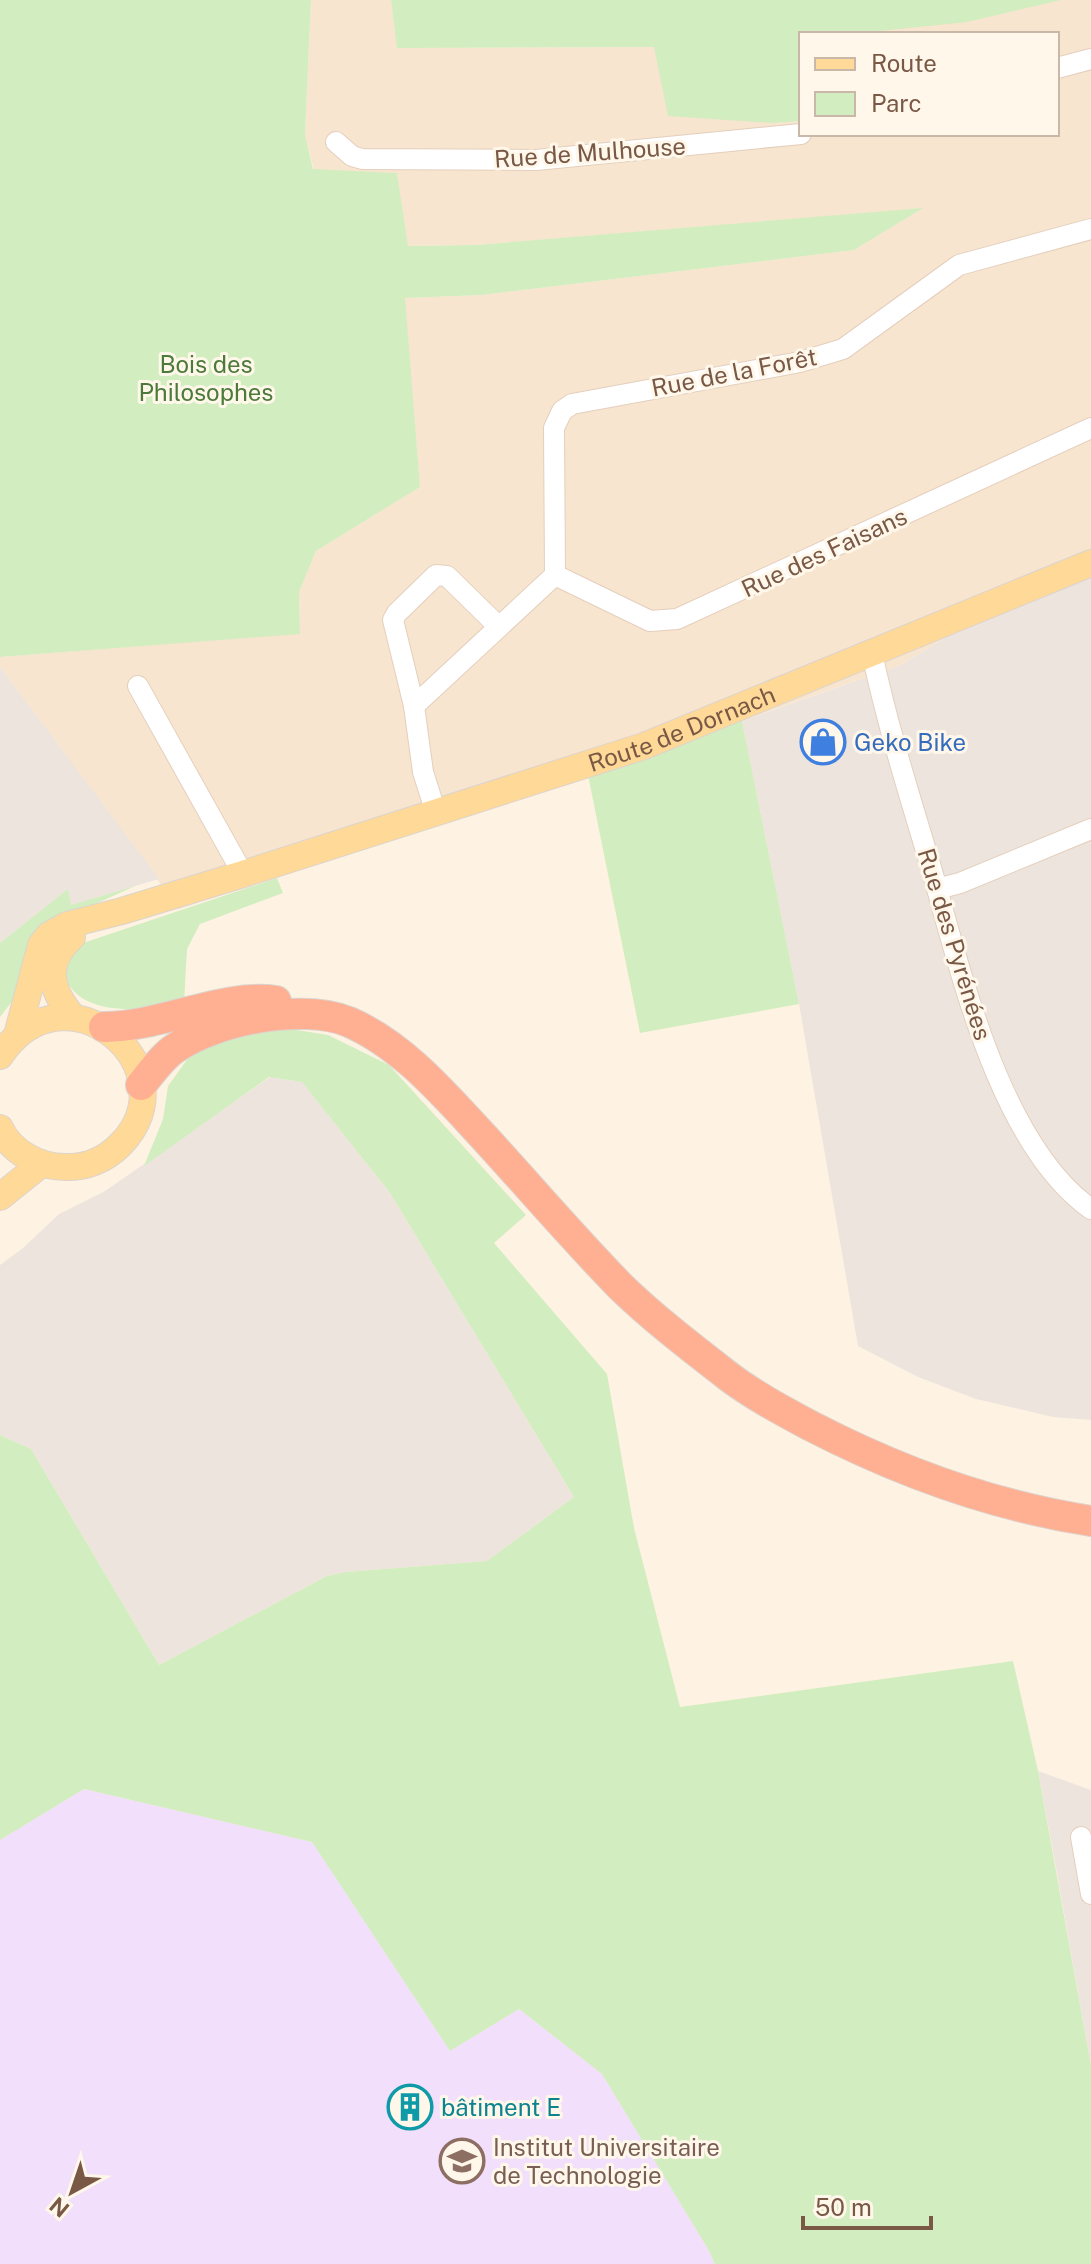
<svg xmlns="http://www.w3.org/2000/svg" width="1091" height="2264" viewBox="0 0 1091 2264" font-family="'Public Sans',sans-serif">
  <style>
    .residential { fill: #f7e5cf }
    .industrial { fill: #ede5dd }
    .education { fill: #f1dffb }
    .green { fill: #d2edbf }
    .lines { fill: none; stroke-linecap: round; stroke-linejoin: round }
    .minor-casing { stroke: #e4cfbd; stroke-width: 22 }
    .major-casing { stroke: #dcd4cf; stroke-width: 28 }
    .highway-casing { stroke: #dcd4cf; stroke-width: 32 }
    .minor { stroke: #fff; stroke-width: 20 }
    .major { stroke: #ffd998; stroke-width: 26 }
    .highway { stroke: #ffaf92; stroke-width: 30 }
    .labels { text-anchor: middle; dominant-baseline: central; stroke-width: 6; stroke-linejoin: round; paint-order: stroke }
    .street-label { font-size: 24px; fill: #795846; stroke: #fff7ea }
    .park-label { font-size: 24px; fill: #4c7a3a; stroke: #fff7ea }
    .shop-label { font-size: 24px; fill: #366cbe; stroke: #fff7ea; text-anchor: start }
    .culture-label { font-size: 24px; fill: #0d838f; stroke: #fff7ea; text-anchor: start }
    .education-label { font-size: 24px; fill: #785e54; stroke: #fff7ea; text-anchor: start }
  </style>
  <rect width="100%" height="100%" fill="#fef3e2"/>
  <polygon class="residential" points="311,0 391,0 398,48 654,47 773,123 801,121 801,134 1057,134 1057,34 818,34 870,32 1061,0 1091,0 1091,574 985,613 901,665 588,775 179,909 0,667 0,657 300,633 299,592 316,551 420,487 404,298 482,295 854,250 921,209 476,245 407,246 397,173 314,170 305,135"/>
  <g class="industrial">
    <polygon points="1091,574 1091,1420 1053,1417 976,1399 918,1377 858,1346 799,1004 742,721 901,665 985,613"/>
    <polygon points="0,667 159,879 71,905 68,889 0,943"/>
    <polygon points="270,1077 302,1082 390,1193 574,1497 487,1561 346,1572 327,1576 159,1665 31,1449 0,1435 0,1265 23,1248 59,1214 105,1191"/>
    <polygon points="1038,1771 1091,1790 1091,2066 1056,1868"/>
  </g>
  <polygon class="education" points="84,1789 312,1842 450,2051 519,2009 602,2074 708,2249 715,2264 0,2264 0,1840"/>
  <g class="green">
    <polygon points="0,0 311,0 305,135 313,169 397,173 408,246 476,245 923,208 854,250 482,295 405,298 420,487 316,551 299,592 300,634 0,657"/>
    <polygon points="391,0 1061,0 967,22 870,32 801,34 801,121 773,123 668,116 654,47 397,48"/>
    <polygon points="742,721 799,1004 640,1033 588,775"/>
    <path d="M277,878L283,893L200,924L187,949L184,1003C146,1010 72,1021 63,968L76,947L86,942Z"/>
    <polygon points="135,886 60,920 17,995 0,1017 0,943 68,889 71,905"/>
    <polygon points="278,1027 328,1035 389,1065 526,1215 494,1243 607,1374 634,1528 680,1707 1013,1661 1038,1771 1091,2066 1091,2264 715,2264 708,2249 602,2074 519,2009 450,2051 312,1842 84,1789 0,1840 0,1435 31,1449 159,1665 327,1576 346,1572 487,1561 574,1497 390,1193 302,1082 269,1077 144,1166 163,1119 168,1086 189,1057 208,1043"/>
  </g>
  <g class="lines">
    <g class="minor-casing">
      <g id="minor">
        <polyline points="1057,68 1091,59"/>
        <polyline points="336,142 352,156 362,159 536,160 801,134"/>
        <polyline points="555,575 554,428 562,411 572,404 800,362 843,349 959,265 1091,229"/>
        <polyline points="555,575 650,621 677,619 1091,428"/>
        <path d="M872,653C887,724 909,794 930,864C960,968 999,1144 1091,1209"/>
        <polyline points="138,686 243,874"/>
        <polyline points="414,706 555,575"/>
        <polyline points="436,813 423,772 414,706 393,620 397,613 436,575 447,576 498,626"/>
        <polyline points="937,889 960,883 1091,829"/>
        <polyline points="1081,1837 1091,1894"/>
      </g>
    </g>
    <g class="major-casing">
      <g id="major">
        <path d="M72,937C43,963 50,990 73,1017"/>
        <path id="s1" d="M17,1035L41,945L49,935L67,925L122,911L243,874L644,746L1091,563"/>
        <path d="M0,1056C66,957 195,1070 120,1145C105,1160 85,1168 65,1167C39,1167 11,1152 0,1128"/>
        <polyline points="0,1197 41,1164"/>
      </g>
    </g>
    <g class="highway-casing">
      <g id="highway">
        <path d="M104,1027C161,1027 225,993 276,1001"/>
        <path d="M141,1085C151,1073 161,1058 174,1049C215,1020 302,1003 349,1022C402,1045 443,1093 482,1135C528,1185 573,1238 621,1287C654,1319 692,1348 728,1376C753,1395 783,1411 811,1426C898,1471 994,1506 1091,1521"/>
      </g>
    </g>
    <use href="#minor" class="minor"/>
    <use href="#major" class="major"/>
    <use href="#highway" class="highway"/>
  </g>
  <defs>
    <g id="shop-ring" transform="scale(2.3)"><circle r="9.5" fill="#fff7ea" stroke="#3f7fe0" stroke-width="1.5"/><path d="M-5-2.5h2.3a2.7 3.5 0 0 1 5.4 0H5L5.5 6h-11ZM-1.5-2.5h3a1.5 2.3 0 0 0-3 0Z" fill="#3f7fe0"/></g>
    <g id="building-ring" transform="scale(2.3)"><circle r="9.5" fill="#fff7ea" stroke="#0f9aa8" stroke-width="1.5"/><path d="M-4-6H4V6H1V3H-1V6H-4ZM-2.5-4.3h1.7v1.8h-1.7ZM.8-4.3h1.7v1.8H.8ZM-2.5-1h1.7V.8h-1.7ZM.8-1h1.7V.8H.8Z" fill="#0f9aa8"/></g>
    <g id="university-ring" transform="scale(2.3)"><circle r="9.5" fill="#fff7ea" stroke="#8d6e63" stroke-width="1.5"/><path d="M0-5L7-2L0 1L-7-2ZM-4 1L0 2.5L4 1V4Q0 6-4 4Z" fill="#8d6e63"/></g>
  </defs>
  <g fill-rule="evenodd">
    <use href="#shop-ring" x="823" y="742"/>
    <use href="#building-ring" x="410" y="2107"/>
    <use href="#university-ring" x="462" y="2161"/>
  </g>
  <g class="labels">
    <g class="street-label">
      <text transform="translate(590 152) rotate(-4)">Rue de Mulhouse</text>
      <text transform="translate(734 372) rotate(-11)">Rue de la Forêt</text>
      <text transform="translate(824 552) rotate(-25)">Rue des Faisans</text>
      <text stroke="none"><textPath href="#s1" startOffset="772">Route de Dornach</textPath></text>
      <text transform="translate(955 944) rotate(73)">Rue des Pyrénées</text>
    </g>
    <g class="park-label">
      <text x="206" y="364">Bois des<tspan x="206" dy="28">Philosophes</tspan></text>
    </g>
    <g class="shop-label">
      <text x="854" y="742">Geko Bike</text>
    </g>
    <g class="culture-label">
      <text x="441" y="2107">bâtiment E</text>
    </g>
    <g class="education-label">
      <text x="493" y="2147">Institut Universitaire<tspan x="493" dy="28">de Technologie</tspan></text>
    </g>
  </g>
  <rect x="799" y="32" width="260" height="104" fill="#fff7ea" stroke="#c9b7a8" stroke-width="2"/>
  <rect x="815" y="58" width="40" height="12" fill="#ffd998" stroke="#c9b7a8" stroke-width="2"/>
  <text x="871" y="72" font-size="24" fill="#795846">Route</text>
  <rect x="815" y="92" width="40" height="24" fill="#d2edbf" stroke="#c9b7a8" stroke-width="2"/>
  <text x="871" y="112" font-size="24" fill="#795846">Parc</text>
  <g transform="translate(72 2192) rotate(220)" stroke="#fff7ea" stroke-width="6" paint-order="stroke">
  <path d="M0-6L14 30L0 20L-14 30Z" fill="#795846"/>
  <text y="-12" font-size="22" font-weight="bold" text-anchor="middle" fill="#795846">N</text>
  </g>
  <path d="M803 2216v12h128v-12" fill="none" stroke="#795846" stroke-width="4"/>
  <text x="815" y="2216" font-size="24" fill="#795846" stroke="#fff7ea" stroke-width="6" paint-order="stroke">50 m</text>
</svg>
